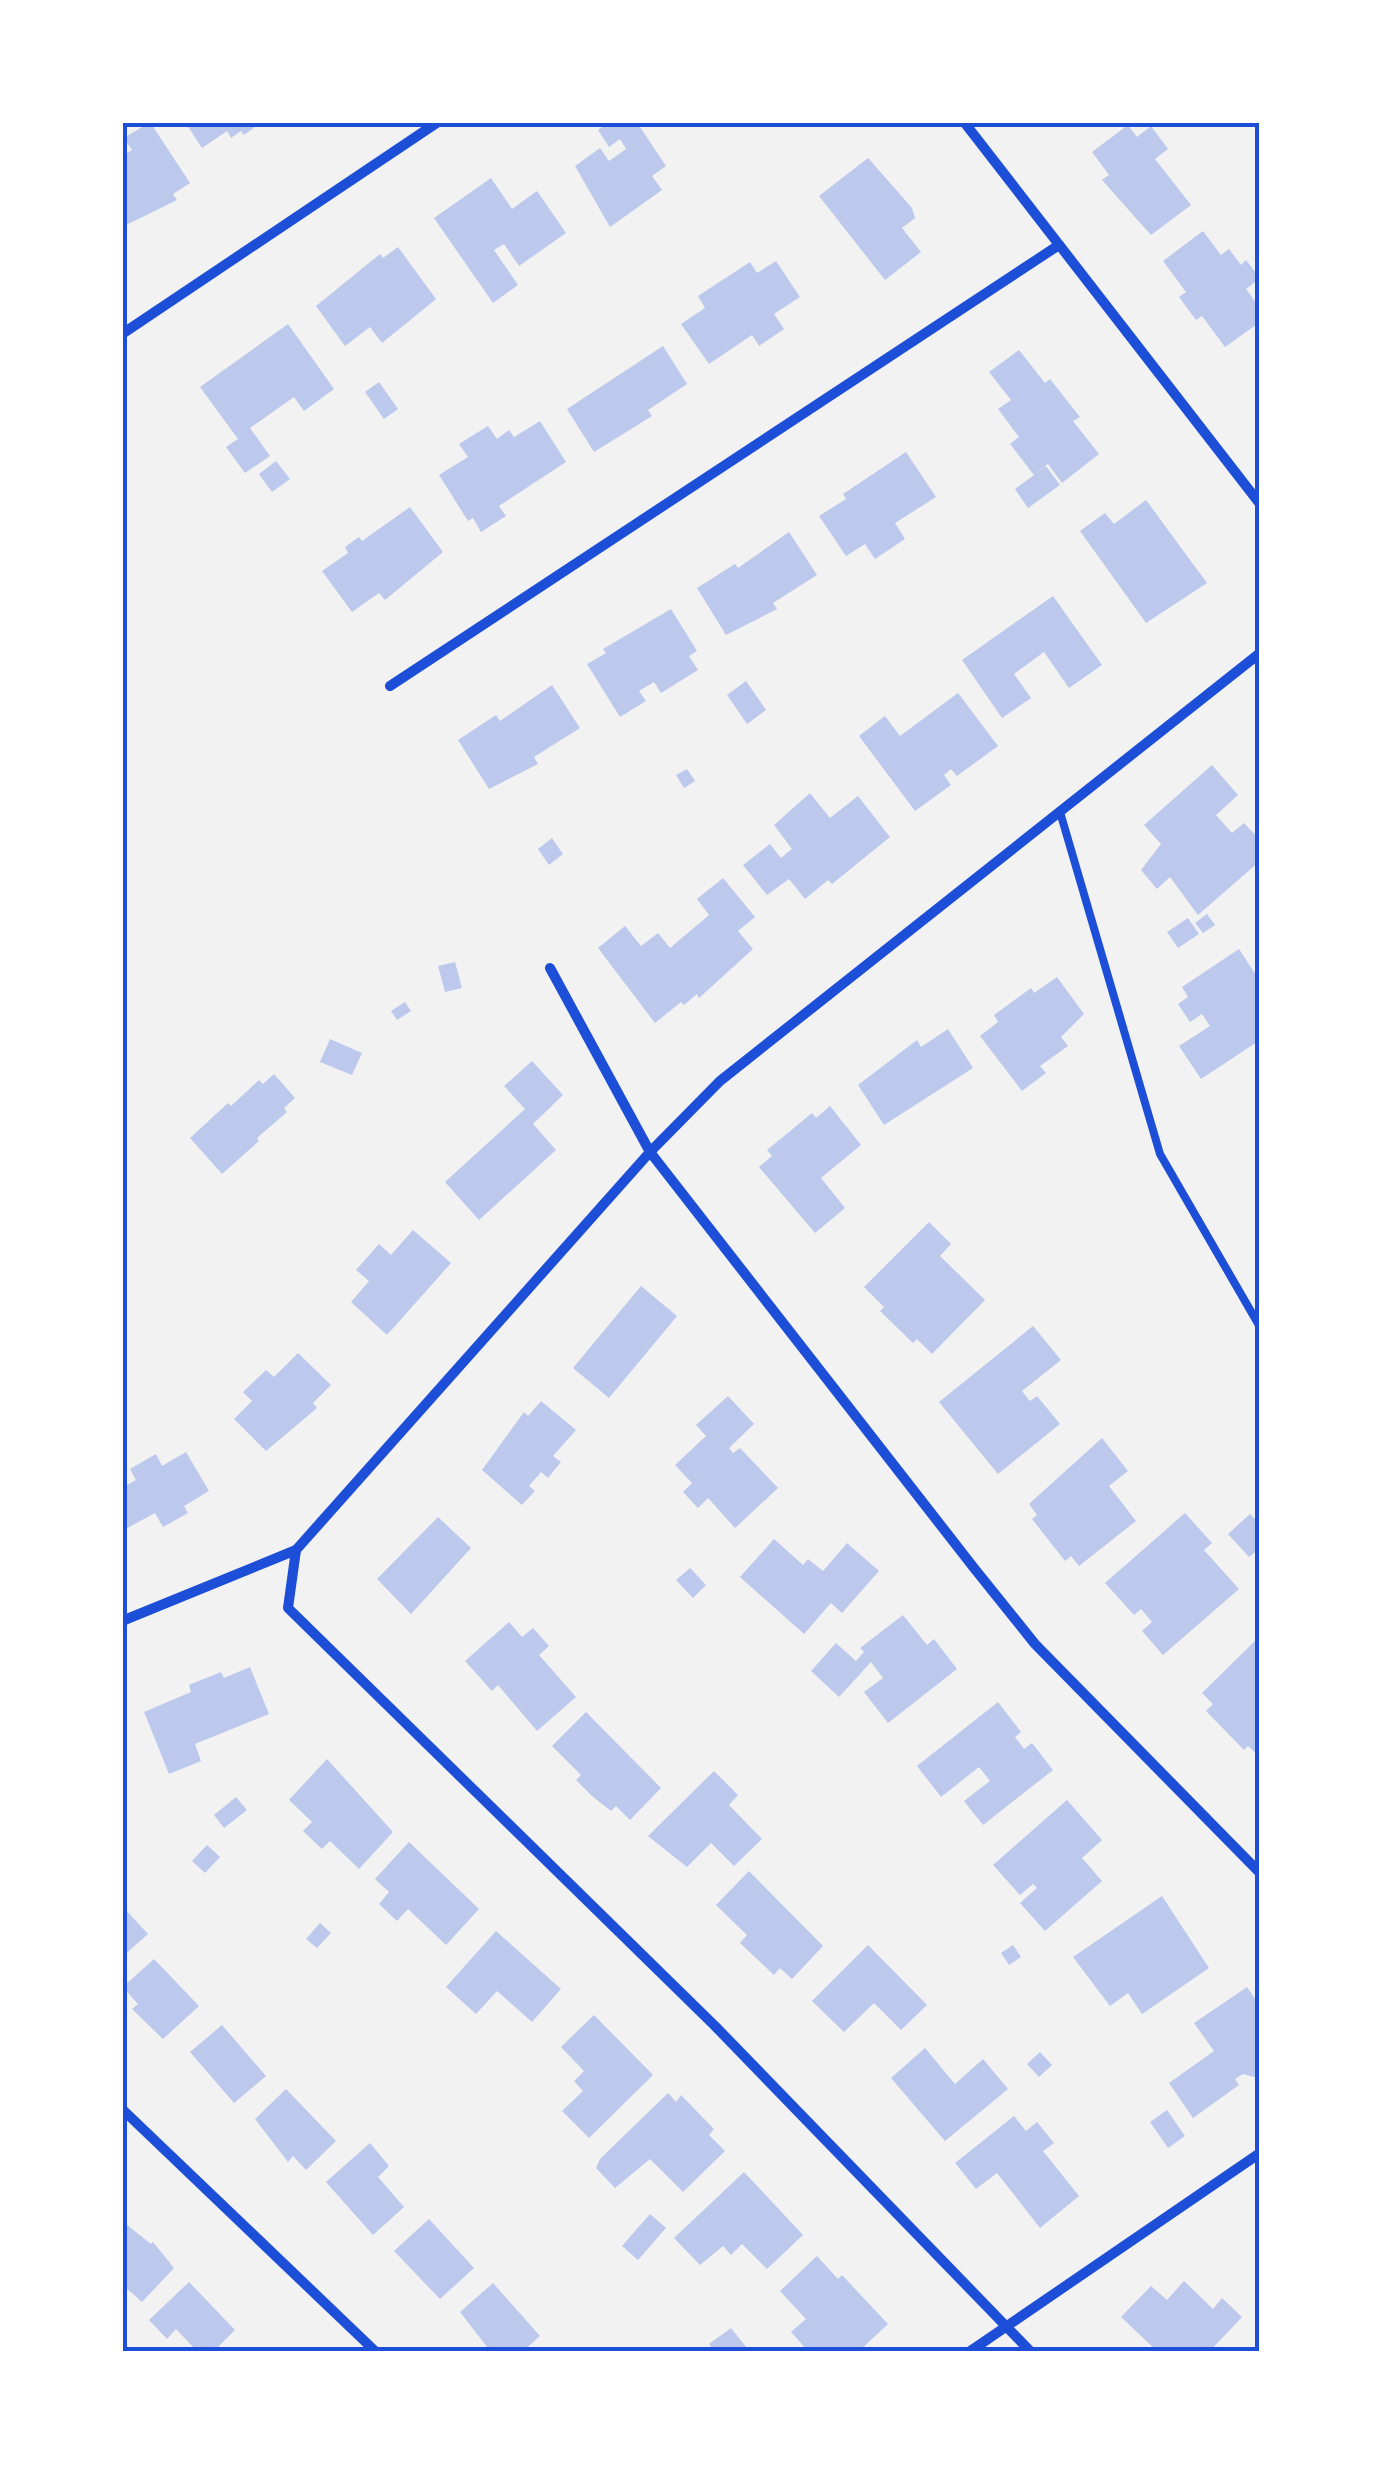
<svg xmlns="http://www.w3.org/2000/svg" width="1382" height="2474" viewBox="0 0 1382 2474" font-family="'Source Serif 4',serif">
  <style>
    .building { fill: #bdc9ec }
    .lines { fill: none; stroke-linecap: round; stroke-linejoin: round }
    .service { stroke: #1d4ed8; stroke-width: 8 }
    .minor { stroke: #1d4ed8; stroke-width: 10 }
    .neatline { fill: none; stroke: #1d4ed8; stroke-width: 4 }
  </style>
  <rect width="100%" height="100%" fill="#f2f2f2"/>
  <g class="building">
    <polygon points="150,122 190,183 173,194 177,200 122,227 122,156 132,150 124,138"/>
    <polygon points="185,122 262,122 244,135 241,131 231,138 227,131 202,148"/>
    <polygon points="599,122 642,122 640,127 666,166 652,176 662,190 610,227 575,166 600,148 609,161 626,149 620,139 609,147 598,130 602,127"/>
    <polygon points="1128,125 1137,137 1151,126 1168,149 1155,159 1191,205 1151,235 1102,180 1109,175 1092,152"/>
    <polygon points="868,158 912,208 915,218 902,228 921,252 885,280 819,196"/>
    <polygon points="491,178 512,209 537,191 566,233 519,266 504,244 494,250 518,285 493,303 434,218"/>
    <polygon points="1203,231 1221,255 1229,249 1241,265 1246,260 1260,278 1246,289 1260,308 1260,322 1225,347 1202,316 1196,320 1179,297 1186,292 1163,261"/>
    <polygon points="398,247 436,299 382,343 370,327 345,346 316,306 380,254 383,258"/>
    <polygon points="776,261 800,297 774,314 784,329 759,346 752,335 709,364 681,324 705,308 698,296 750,262 757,273"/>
    <polygon points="288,324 334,389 304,411 294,397 250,428 270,456 245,473 226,447 238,439 200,387"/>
    <polygon points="663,346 687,384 648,410 652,416 594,452 567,409"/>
    <polygon points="1019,350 1045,383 1050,379 1080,417 1073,421 1099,454 1062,483 1048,464 1037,472 1046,466 1060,485 1028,508 1015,489 1034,475 1010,444 1019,437 998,409 1011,400 989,372"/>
    <polygon points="379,382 398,409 384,419 365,392"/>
    <polygon points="540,421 566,462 499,506 506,516 481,532 473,518 468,521 439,475 468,457 459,444 488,426 497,439 509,430 514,437"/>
    <polygon points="906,452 936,497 895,523 905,539 875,559 865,544 846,556 819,516 846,499 843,494"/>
    <polygon points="276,461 290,479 272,492 259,474"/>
    <polygon points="1146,500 1207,583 1146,623 1080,531 1105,513 1114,524"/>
    <polygon points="410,507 443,552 385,600 379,593 352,612 322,571 348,553 345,547 359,537 362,541"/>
    <polygon points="789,532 817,575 773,603 777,609 726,635 697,588 735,564 738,568"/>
    <polygon points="1053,596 1102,665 1069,688 1044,652 1014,674 1031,698 1002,718 962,660"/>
    <polygon points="671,609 697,651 689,656 698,670 661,693 654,682 639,691 646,701 620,717 587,664 606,653 603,649"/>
    <polygon points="746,681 766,710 747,724 727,695"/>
    <polygon points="552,685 580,728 534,757 538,764 489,789 458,740 496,715 500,721"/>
    <polygon points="958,693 998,746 957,776 951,769 944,775 951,785 915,811 859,736 885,716 900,736"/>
    <polygon points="1212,765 1238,795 1216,815 1232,833 1244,823 1260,840 1260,861 1198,915 1170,877 1157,889 1141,870 1161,844 1144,825"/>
    <polygon points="687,769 695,781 684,788 676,775"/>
    <polygon points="810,793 830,818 858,796 890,837 832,884 828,880 805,899 789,879 767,895 743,865 770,844 781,858 792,849 774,825"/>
    <polygon points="552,838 563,854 549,865 538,849"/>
    <polygon points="723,878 755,917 738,931 753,949 699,998 697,994 684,1005 681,1002 655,1023 598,948 625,926 641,946 658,933 670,948 709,915 697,899"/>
    <polygon points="1207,914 1215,925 1203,933 1195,923"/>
    <polygon points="1188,918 1199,934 1178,948 1167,932"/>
    <polygon points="1239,949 1256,975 1260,973 1260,1040 1201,1079 1179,1046 1210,1026 1202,1014 1190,1022 1178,1004 1188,997 1182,987"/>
    <polygon points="455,962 462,988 445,992 438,966"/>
    <polygon points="1057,977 1084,1014 1061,1037 1068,1046 1040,1066 1046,1073 1022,1091 980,1036 998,1022 994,1015 1031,988 1034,993"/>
    <polygon points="405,1002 411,1011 397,1020 391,1011"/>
    <polygon points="948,1029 973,1068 884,1125 858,1085 917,1040 921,1047"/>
    <polygon points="330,1039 362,1053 352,1075 320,1062"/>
    <polygon points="532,1061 563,1095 533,1124 556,1150 479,1220 445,1182 525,1109 504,1086"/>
    <polygon points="274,1074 295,1098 284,1108 287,1112 257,1138 259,1141 222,1174 190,1138 228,1103 231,1106 259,1080 263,1084"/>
    <polygon points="830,1106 861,1145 821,1178 845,1208 815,1233 759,1167 772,1156 767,1150 812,1113 816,1118"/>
    <polygon points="929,1222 951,1244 940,1256 985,1300 932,1354 917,1339 913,1343 880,1311 884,1307 864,1287"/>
    <polygon points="413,1230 451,1263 387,1335 351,1302 369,1281 356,1270 379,1244 391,1255"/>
    <polygon points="641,1286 677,1316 609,1398 573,1368"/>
    <polygon points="1033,1326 1061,1360 1022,1391 1030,1401 1037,1396 1060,1424 998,1474 939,1402"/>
    <polygon points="298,1353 331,1385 313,1403 317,1408 266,1451 234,1419 252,1401 243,1392 266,1370 274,1377"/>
    <polygon points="728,1396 754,1424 729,1448 733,1453 740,1448 778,1488 735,1528 708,1498 698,1508 683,1492 692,1483 675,1465 706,1436 696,1425"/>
    <polygon points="541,1401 576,1430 553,1456 561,1462 548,1478 541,1472 529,1486 535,1491 522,1505 482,1470 524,1412 528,1416"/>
    <polygon points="1102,1438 1128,1471 1109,1486 1136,1521 1079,1566 1071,1556 1065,1561 1032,1519 1037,1515 1029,1504"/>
    <polygon points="186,1452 209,1491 184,1506 188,1513 163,1527 155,1513 122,1531 122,1488 136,1480 130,1469 156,1454 162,1466"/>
    <polygon points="1185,1513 1212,1543 1204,1550 1239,1589 1163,1655 1142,1631 1152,1622 1141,1609 1134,1615 1105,1583"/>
    <polygon points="1250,1514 1260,1524 1260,1548 1249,1557 1228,1534"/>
    <polygon points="438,1517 471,1548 411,1614 377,1579"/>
    <polygon points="774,1539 803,1565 808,1559 823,1571 847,1543 879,1571 842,1613 831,1603 804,1634 740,1577"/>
    <polygon points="690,1568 706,1585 693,1598 676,1580"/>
    <polygon points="903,1615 927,1645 934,1639 957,1669 888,1723 864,1692 883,1678 871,1662 839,1697 811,1671 836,1643 856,1661 864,1652 860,1648"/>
    <polygon points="509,1622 522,1637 533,1628 549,1646 539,1655 576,1697 537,1731 498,1685 492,1691 465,1661"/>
    <polygon points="1260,1636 1260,1757 1248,1746 1244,1750 1206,1711 1213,1704 1202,1693"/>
    <polygon points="250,1667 269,1714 195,1744 201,1761 169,1774 144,1712 191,1692 189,1685 221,1672 224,1678"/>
    <polygon points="998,1702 1021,1732 1015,1737 1024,1749 1032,1743 1053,1770 983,1825 964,1801 990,1781 979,1767 941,1797 917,1766"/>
    <polygon points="586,1712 661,1788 630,1820 616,1806 611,1811 592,1796 576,1780 581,1775 552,1746"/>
    <polygon points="327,1759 393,1832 359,1869 330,1841 322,1849 303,1831 312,1822 289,1800"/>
    <polygon points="714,1771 738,1795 729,1805 762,1839 734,1866 711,1843 687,1867 648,1836"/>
    <polygon points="236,1797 247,1810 224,1828 214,1815"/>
    <polygon points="1067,1800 1102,1840 1082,1858 1102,1881 1045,1931 1020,1903 1037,1888 1033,1884 1020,1895 993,1865"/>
    <polygon points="409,1842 479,1909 446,1945 408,1909 397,1921 379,1904 389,1892 375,1879"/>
    <polygon points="207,1845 220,1857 205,1873 192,1861"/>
    <polygon points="749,1871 823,1946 792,1979 780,1968 774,1975 740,1943 747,1935 716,1905"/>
    <polygon points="1162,1896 1209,1968 1142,2014 1128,1993 1110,2006 1073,1957"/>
    <polygon points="122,1906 148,1934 122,1957"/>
    <polygon points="320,1923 331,1933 317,1948 306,1939"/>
    <polygon points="496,1931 561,1989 532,2022 497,1991 476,2014 446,1987"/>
    <polygon points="868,1945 927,2005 901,2030 874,2003 844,2032 812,2001"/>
    <polygon points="1013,1945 1021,1957 1009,1965 1001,1953"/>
    <polygon points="154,1959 199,2006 163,2039 132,2009 138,2004 123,1987"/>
    <polygon points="1247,1987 1260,2006 1260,2073 1254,2077 1243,2074 1235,2079 1239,2085 1193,2118 1169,2083 1214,2051 1194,2023"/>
    <polygon points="594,2015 653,2075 589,2138 562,2111 583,2091 574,2081 584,2071 561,2047"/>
    <polygon points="222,2025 266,2076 234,2103 190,2052"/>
    <polygon points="925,2048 955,2084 983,2059 1008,2089 945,2141 891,2078"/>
    <polygon points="1040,2052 1052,2065 1039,2077 1027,2064"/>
    <polygon points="286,2089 336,2141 306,2170 293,2156 288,2162 255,2119"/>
    <polygon points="668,2093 676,2102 681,2095 714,2129 709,2135 725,2151 683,2192 650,2159 615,2188 596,2168 600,2159"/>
    <polygon points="1167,2110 1185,2136 1168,2148 1150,2122"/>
    <polygon points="1014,2116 1026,2131 1037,2122 1054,2143 1043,2151 1079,2196 1040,2228 997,2173 976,2189 955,2163"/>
    <polygon points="370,2143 389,2166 378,2177 404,2207 373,2235 326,2182"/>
    <polygon points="744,2172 803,2235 767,2269 742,2244 731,2255 723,2246 700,2265 674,2238"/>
    <polygon points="650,2214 666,2228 638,2260 622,2246"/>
    <polygon points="429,2219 474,2268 440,2299 394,2251"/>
    <polygon points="122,2221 151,2244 153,2242 174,2268 142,2302 122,2284"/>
    <polygon points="817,2256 838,2279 842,2275 888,2324 858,2352 809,2352 791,2332 806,2319 780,2291"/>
    <polygon points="1184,2281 1213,2309 1222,2298 1242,2317 1209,2352 1158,2352 1121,2317 1151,2286 1167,2300"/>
    <polygon points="189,2282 235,2330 213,2352 198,2352 176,2329 167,2339 149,2320"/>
    <polygon points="493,2283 540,2336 522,2352 491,2352 460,2312"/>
    <polygon points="731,2328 747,2348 715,2352 709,2344"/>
  </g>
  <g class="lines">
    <polyline class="service" points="1060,812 1160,1154 1260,1327"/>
    <g class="minor">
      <polyline points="964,122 1260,504"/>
      <polyline points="122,334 438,122"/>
      <polyline points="390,686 1059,245"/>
      <polyline points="550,968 650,1152 974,1568 1035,1644 1260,1873"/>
      <polyline points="296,1550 288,1608 715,2026 1031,2352"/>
      <polyline points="122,1621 296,1550 650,1152 720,1081 1260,653"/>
      <polyline points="122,2109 376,2352"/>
      <polyline points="969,2352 1260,2153"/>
    </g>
  </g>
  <rect width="1382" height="2474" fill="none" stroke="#ffffff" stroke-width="250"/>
  <rect x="125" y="125" width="1132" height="2224" class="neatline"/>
</svg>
